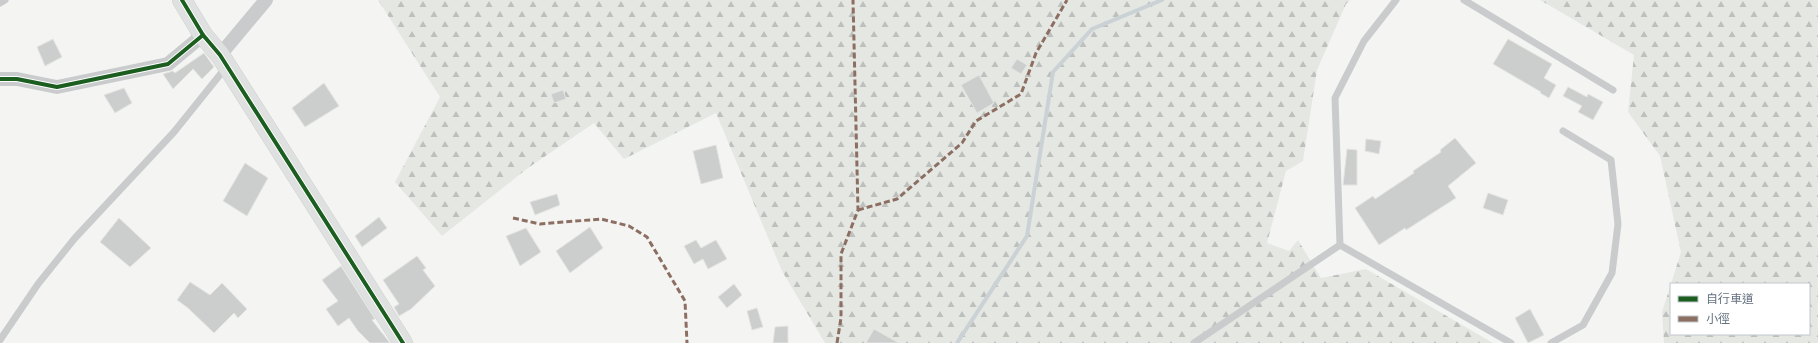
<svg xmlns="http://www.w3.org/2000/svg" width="1818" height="343" viewBox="0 0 1818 343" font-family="'Open Sans','Noto Sans TC',sans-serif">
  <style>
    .forest { fill: url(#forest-firs) }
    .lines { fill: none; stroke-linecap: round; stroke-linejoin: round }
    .stream { stroke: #cbd2d5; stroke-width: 4 }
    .building { fill: #cccece; stroke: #e4e4e3 }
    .secondary-casing { stroke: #d0d1d1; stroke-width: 20 }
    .lane { stroke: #cacbcd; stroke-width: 7 }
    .street { stroke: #cacbcd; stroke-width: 14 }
    .secondary { stroke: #dfe0e0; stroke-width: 19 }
    .quiet { stroke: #8d6e63; stroke-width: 3; stroke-dasharray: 6 3; stroke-linecap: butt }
    .cycleway-casing { stroke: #fff; stroke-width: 6 }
    .cycleway { stroke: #1b5e20; stroke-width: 4 }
  </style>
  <defs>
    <pattern id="forest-firs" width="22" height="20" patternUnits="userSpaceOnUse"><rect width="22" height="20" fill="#e4e7e2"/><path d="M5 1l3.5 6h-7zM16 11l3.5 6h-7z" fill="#bdc0bd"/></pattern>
  </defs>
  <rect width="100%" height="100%" fill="#f4f5f3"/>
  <g class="forest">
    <polygon points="378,0 1350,0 1346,4 1317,70 1303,161 1286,171 1267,243 1289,251 1298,240 1321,278 1366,269 1493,343 825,343 782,271 716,113 624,159 594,123 528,168 442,236 395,182 440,97"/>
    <polygon points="1540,0 1818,0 1818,343 1664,343 1662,312 1671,284 1671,334 1809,334 1809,284 1671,284 1681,252 1660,156 1628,112 1634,55"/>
  </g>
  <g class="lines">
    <polyline class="stream" points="957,343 1027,236 1053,72 1092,29 1162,0"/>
  </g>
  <g class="building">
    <polygon points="53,39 62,57 45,66 37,47"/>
    <polygon points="1508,39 1552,64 1544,78 1556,85 1549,98 1540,93 1541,92 1493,64"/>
    <polygon points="204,53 214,67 202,79 193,69 173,89 163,74 173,71 175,73"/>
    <polygon points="1017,59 1027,65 1021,74 1011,68"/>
    <polygon points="979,75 994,103 977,113 961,85"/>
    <polygon points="324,83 339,106 305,127 292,108"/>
    <polygon points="1568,87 1587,97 1588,94 1603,102 1593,120 1578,112 1582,106 1563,96"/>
    <polygon points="124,88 132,103 115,113 104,95"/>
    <polygon points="563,90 566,99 554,103 551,94"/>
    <polygon points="1455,138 1476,163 1448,186 1456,198 1406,230 1405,228 1379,245 1355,208 1373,196 1375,199 1414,173 1413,171 1441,152 1440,150"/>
    <polygon points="1366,139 1381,141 1379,154 1365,151"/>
    <polygon points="716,145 723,178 701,184 693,151"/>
    <polygon points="1347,149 1357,150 1357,185 1343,185"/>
    <polygon points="245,163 268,178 247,216 223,201"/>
    <polygon points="1488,193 1508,200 1503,215 1483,208"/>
    <polygon points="557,194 560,205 535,215 530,202"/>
    <polygon points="379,217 387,228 362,247 355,236"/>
    <polygon points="119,218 151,248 130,267 100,242"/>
    <polygon points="590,227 603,248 570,273 556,251"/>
    <polygon points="526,228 541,252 520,266 506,236"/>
    <polygon points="696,240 701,248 716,240 727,259 708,269 703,259 694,264 684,246"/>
    <polygon points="417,256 426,268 423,270 435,286 411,309 399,316 394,307 399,304 383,280"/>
    <polygon points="341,266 375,319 372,320 390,343 370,343 358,331 349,318 338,326 326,309 338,301 322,280"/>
    <polygon points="190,282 210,295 222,283 247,309 238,318 234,313 214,333 188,308 177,300"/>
    <polygon points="734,284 742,295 727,308 718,297"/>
    <polygon points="757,308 763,327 752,330 747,311"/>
    <polygon points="1530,309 1544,335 1528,343 1515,318"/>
    <polygon points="788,326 788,343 773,343 775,327"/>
    <polygon points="874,329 899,343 866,343"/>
  </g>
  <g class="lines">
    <g class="secondary-casing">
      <polyline id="secondary" points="182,0 203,35 220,55 403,343"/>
    </g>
    <g class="lane">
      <polyline points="1464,0 1613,90"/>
      <polyline points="0,3 5,0"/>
      <polyline points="1340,245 1511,343"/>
      <polyline points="0,340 38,284 75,238 174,132 227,66"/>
      <polyline points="1194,343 1340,245 1335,98 1364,41 1396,0"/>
      <polyline points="1551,343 1583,325 1612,273 1618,224 1611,160 1563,131"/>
    </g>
    <g class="street">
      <polyline points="220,55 266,0"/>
      <polyline points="0,79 17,79 57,87 168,64 203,35"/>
    </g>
    <use href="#secondary" class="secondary"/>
    <g class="quiet">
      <polyline points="858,210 897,199 962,143 976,121 1021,94 1036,53 1067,0"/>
      <polyline points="513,218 540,224 601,219 629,226 647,237 685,301 687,343"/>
      <polyline points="837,343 841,318 841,254 858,210 853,0"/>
    </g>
    <g class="cycleway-casing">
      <g id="cycleway">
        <polyline points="182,0 203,35 220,55 403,343"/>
        <polyline points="0,79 17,79 57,87 168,64 203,35"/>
      </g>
    </g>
    <use href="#cycleway" class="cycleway"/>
  </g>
  <rect x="1670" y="283" width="140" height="52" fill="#ffffff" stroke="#c2c7cd"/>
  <rect x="1678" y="296" width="20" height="6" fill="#1b5e20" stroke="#c2c7cd"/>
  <text x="1706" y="303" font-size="12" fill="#667382">自行車道</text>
  <rect x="1678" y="316" width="20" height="6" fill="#8d6e63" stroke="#c2c7cd"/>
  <text x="1706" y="323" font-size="12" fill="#667382">小徑</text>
</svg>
